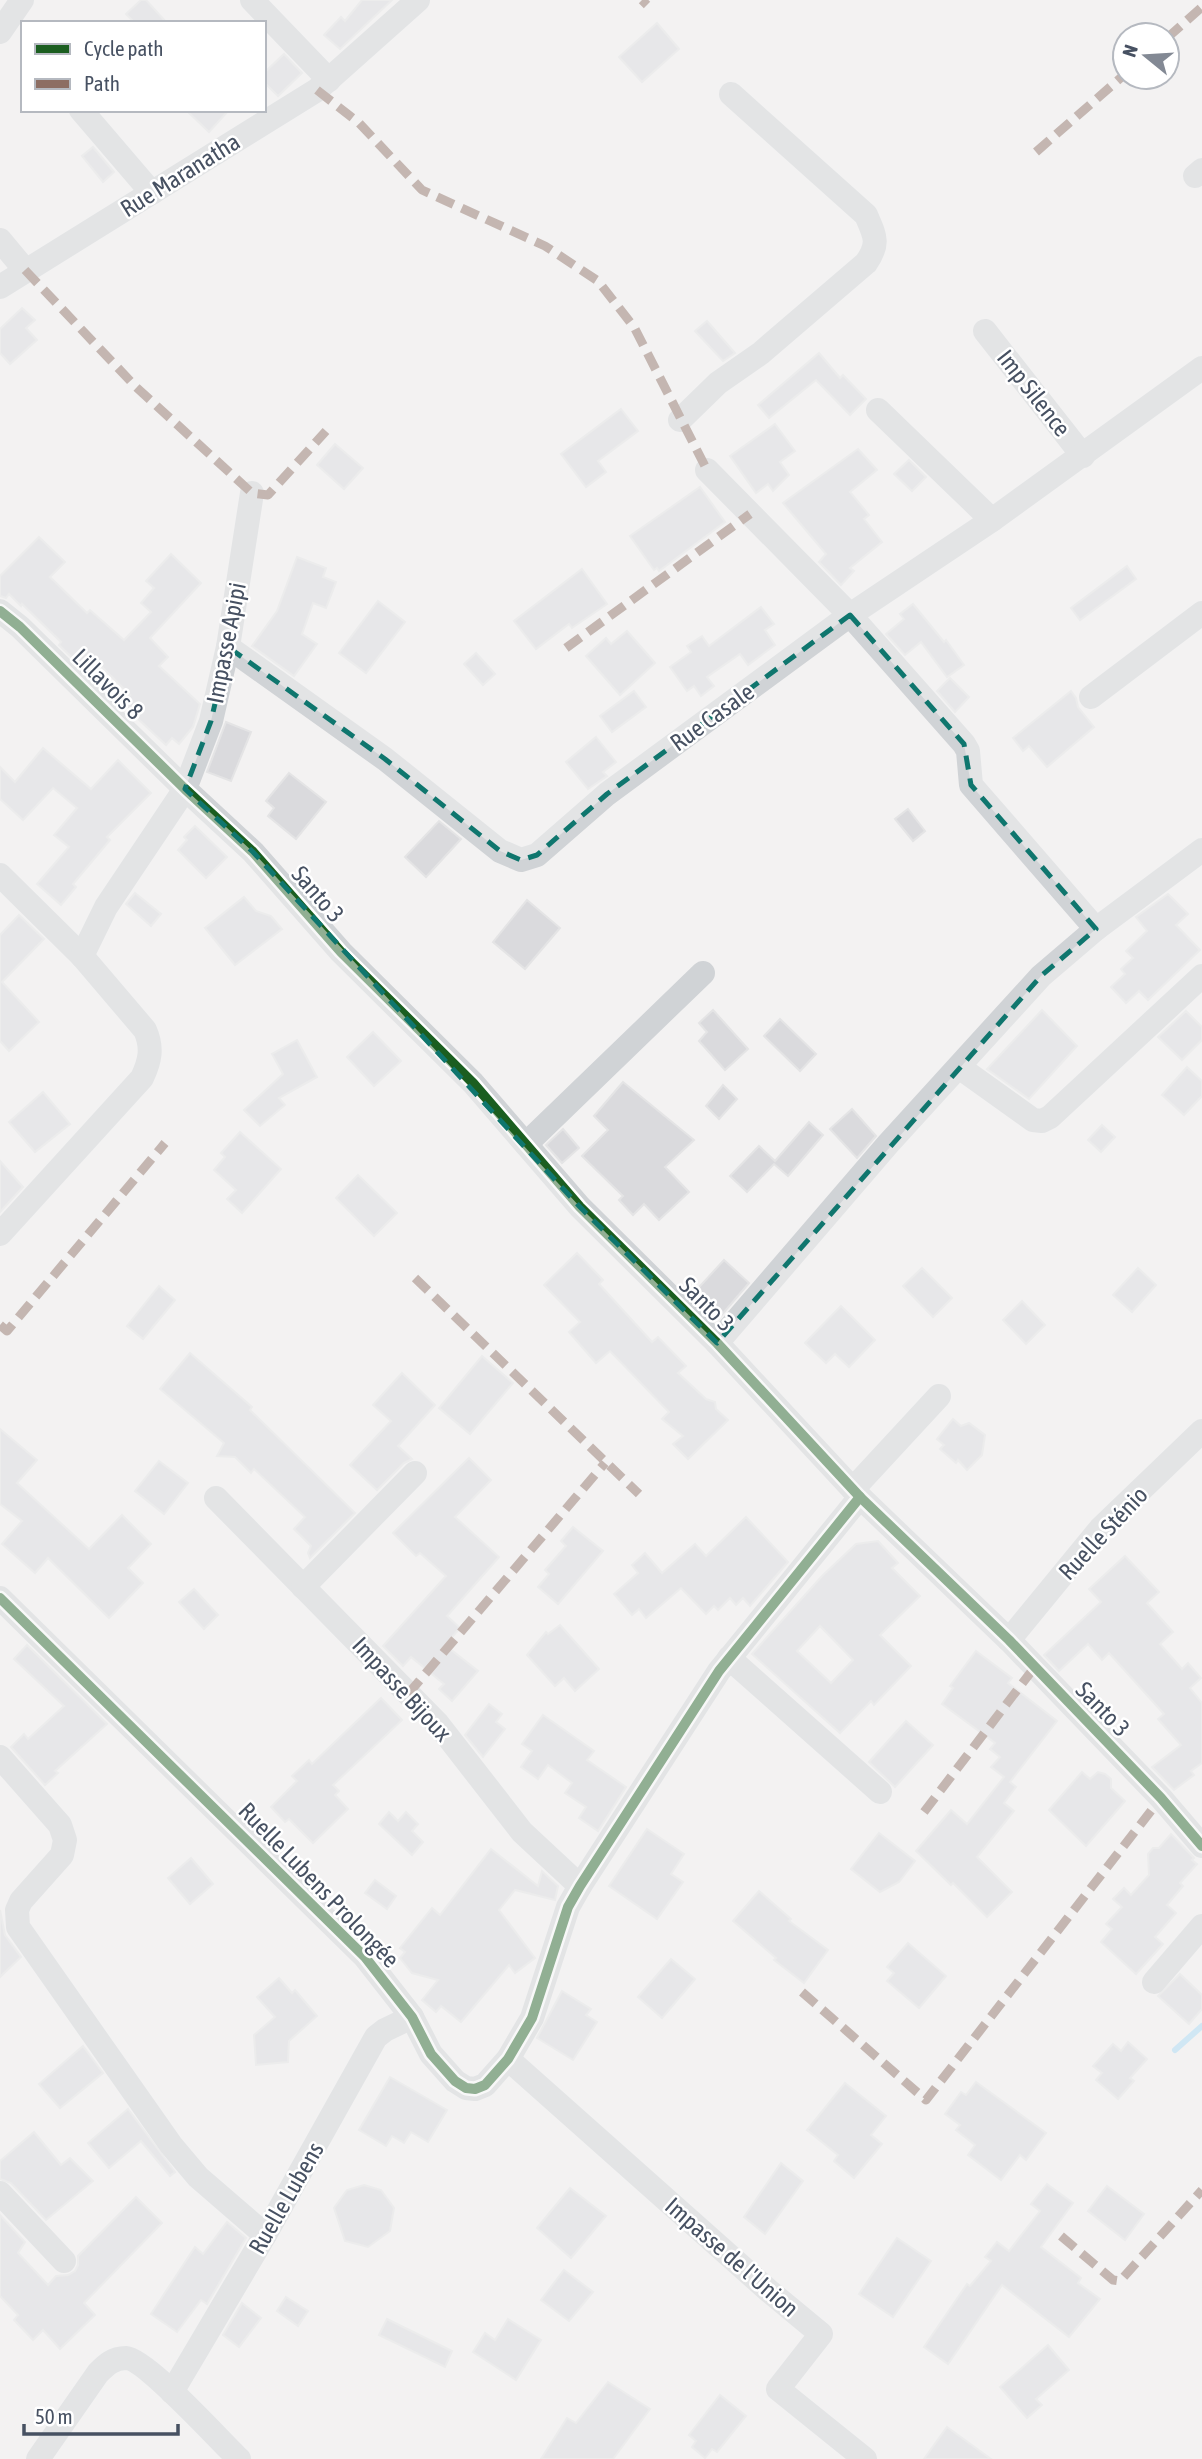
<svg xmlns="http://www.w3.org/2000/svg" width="1202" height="2459" viewBox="0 0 1202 2459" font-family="'Asap Condensed',sans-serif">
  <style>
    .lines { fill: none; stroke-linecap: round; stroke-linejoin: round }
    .stream { stroke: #a6daf6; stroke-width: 6 }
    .building { fill: #dadadd; stroke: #e4e4e5; stroke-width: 2; fill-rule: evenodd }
    .minor { stroke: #d0d3d6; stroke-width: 24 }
    .quiet { stroke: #8d6e63; stroke-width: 9; stroke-dasharray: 18 9; stroke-linecap: butt }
    .cycleway-casing { stroke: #fff; stroke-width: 15 }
    .cycleway { stroke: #1b5e20; stroke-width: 10 }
    .marked { fill: none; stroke: #0f766e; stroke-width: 5; stroke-dasharray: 14 9; stroke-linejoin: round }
    .labels { text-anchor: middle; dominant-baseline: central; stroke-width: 5; stroke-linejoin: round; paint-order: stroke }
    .street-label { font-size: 24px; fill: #475162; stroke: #fff }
  </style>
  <rect width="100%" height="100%" fill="#f3f2f2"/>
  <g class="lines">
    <polyline class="stream" points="1175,2050 1202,2026"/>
  </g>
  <g class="building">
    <polygon points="141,0 146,0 167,23 135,23 126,14"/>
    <polygon points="362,0 392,0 340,49 324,35 341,17 345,21"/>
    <polygon points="657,23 679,49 642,82 619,57"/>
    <polygon points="284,54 302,73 278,96 264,82 264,73"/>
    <polygon points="186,110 229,110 209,132"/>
    <polygon points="93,147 114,172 103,182 82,156"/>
    <polygon points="22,308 35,320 26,328 37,340 10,364 0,353 0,329"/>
    <polygon points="707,321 735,353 723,361 695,331"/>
    <polygon points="819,353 840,378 843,375 866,399 850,415 816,380 769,418 758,405"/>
    <polygon points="621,409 638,431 598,461 606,472 586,487 561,454"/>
    <polygon points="775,424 795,451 780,462 789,475 773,491 768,484 756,493 730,456"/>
    <polygon points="335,444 363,468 344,489 317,465"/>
    <polygon points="858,449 877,470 850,492 869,515 864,519 882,542 850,568 854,571 841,585 819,562 826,554 783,503"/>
    <polygon points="909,460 926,477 912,491 894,474"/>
    <polygon points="700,487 725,522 659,571 657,568 654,570 630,536"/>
    <polygon points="39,537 65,562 50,577 87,613 90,610 124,640 151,612 141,603 154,588 146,581 171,554 201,583 150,638 168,657 159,666 200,704 193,727 179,744 172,738 166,745 121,703 130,695 93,658 84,669 59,645 61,642 22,604 21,606 9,594 6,598 0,596 0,576"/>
    <polygon points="297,557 326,568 323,577 336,582 326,608 313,603 302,634 317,644 294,676 252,646 277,611"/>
    <polygon points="1127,566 1136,579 1080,620 1071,608"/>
    <polygon points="582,569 607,604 572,628 569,624 536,649 514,621"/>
    <polygon points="378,601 405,622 366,673 339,653"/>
    <polygon points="913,604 944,642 946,640 964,665 947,677 921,642 905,655 886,634 904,619 900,614"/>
    <polygon points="761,607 774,624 765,630 775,645 748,665 740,654 707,677 714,686 701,696 694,686 687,691 670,667 691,652 687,646 702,636 709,646"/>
    <polygon points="627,631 655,663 620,695 586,656 606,638 611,644"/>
    <polygon points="476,653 495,674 483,685 464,664"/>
    <polygon points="950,678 969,697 955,712 937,691"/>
    <polygon points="634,691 646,707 612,732 600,716"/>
    <polygon points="1071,691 1076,698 1078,707 1094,727 1047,767 1029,746 1023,751 1013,738"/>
    <polygon points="226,722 251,732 231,781 207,772"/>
    <polygon points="596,737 616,762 603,772 607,776 588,789 566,762"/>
    <polygon points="43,748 91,789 118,760 151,793 107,837 110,840 73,884 76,887 61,905 37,884 69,847 54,835 77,808 53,788 23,820 0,799 0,767 15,782"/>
    <polygon points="289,773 326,802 296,839 268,816 274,808 266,801"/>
    <polygon points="908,809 925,831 913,841 895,819"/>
    <polygon points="439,821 461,839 426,877 405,857"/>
    <polygon points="195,826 227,857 206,878 178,850 187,840 184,837"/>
    <polygon points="135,893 161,914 151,926 126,904"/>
    <polygon points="1168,894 1188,914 1176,925 1200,950 1148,1000 1139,991 1126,1003 1111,987 1125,974 1121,969 1133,958 1126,951 1147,931 1136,917"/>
    <polygon points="244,897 256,911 271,916 282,929 235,965 205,928"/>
    <polygon points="527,900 560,928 525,969 493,942"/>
    <polygon points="19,915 44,939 2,982 39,1022 9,1051 0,1041 0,935"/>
    <polygon points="713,1010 748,1049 725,1070 699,1041 707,1032 699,1023"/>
    <polygon points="1042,1010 1077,1046 1029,1099 987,1069"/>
    <polygon points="1186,1011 1202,1027 1202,1040 1182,1060 1158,1037"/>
    <polygon points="780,1019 816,1054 800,1071 764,1036"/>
    <polygon points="373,1032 401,1061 374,1086 347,1057"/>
    <polygon points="297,1040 317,1077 279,1098 285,1105 260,1126 244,1110 283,1074 272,1054"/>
    <polygon points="1187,1067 1202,1081 1202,1096 1184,1115 1162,1095"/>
    <polygon points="623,1082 694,1140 665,1167 689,1192 659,1220 644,1204 633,1215 619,1200 623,1196 582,1156 608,1130 594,1116"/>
    <polygon points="723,1085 737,1099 719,1119 706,1106"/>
    <polygon points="43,1092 70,1124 35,1152 9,1122"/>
    <polygon points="852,1109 876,1136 857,1158 830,1129"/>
    <polygon points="809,1122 823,1135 788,1176 774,1164 747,1192 730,1176 759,1146 775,1161"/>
    <polygon points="1102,1125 1115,1137 1101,1152 1088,1140"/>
    <polygon points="563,1129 579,1148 562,1163 546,1145"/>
    <polygon points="240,1132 281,1169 242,1213 227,1199 236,1190 214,1170 225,1157 221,1153"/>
    <polygon points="0,1161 23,1187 0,1212"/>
    <polygon points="358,1175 397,1213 374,1236 336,1198"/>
    <polygon points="577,1253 603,1280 599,1284 652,1342 658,1337 686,1366 678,1373 706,1399 715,1402 716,1409 728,1420 688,1459 673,1444 683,1436 662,1419 669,1412 610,1351 596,1363 569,1332 580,1322 544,1285"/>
    <polygon points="724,1260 749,1283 719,1318 708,1308 706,1311 691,1296"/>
    <polygon points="922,1268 952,1298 933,1317 903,1286"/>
    <polygon points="1138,1268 1156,1285 1132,1312 1113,1295"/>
    <polygon points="159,1286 175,1300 143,1339 127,1326"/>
    <polygon points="1022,1301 1045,1325 1026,1344 1003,1320"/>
    <polygon points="841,1306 875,1340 849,1367 835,1354 826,1363 805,1343"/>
    <polygon points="190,1353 252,1407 250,1410 355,1513 310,1558 308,1553 311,1546 294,1529 305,1517 254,1469 251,1473 235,1457 217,1456 224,1443 160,1389"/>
    <polygon points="482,1356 513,1383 470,1434 439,1408"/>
    <polygon points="402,1373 435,1405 398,1446 412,1459 404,1463 377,1490 350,1465 391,1421 373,1405"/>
    <polygon points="953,1419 961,1426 969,1423 985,1435 982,1455 967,1470 958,1460 956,1463 940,1449 944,1445 937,1439"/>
    <polygon points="0,1429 37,1460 17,1483 89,1549 122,1515 151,1544 128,1568 143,1583 109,1618 48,1558 35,1573 2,1544 22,1521 0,1504"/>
    <polygon points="469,1458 491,1480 455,1517 499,1557 447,1616 460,1628 445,1645 478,1671 452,1701 439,1689 444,1684 411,1657 403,1666 383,1646 446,1576 420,1553 416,1556 393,1533"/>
    <polygon points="159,1461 188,1483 164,1514 135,1491"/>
    <polygon points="746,1517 788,1562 750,1606 743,1598 736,1605 730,1598 718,1610 714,1606 706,1614 681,1588 646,1618 639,1609 632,1615 614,1594 638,1573 632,1565 645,1553 662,1573 695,1544 706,1556"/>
    <polygon points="573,1527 603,1551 558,1604 538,1587 549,1574 545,1570 566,1546 561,1541"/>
    <path d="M878,1541L898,1563L892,1568L920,1596L880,1635L911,1666L874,1705L871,1701L840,1733L752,1654L822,1576L856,1544ZM820,1626L853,1660L831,1683L797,1651Z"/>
    <polygon points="1125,1556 1159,1592 1147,1603 1173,1632 1160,1644 1182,1669 1188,1663 1201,1678 1190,1688 1202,1703 1202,1763 1191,1771 1194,1775 1174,1790 1152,1767 1181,1745 1158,1719 1164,1714 1109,1653 1102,1660 1088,1644 1059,1671 1044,1655 1101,1602 1089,1589"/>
    <polygon points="194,1589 218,1615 204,1629 179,1602"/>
    <polygon points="560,1625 599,1669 575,1691 564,1678 555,1686 527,1655 546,1632 548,1634"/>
    <polygon points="27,1645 107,1724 55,1771 58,1773 45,1785 11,1747 24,1734 28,1739 64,1706 14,1659"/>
    <polygon points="976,1651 1012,1678 1008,1683 1057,1721 1010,1782 1016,1787 1004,1803 1014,1811 977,1857 1012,1892 987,1917 953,1883 951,1885 916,1851 951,1810 967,1824 1004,1777 991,1767 1000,1757 990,1749 995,1743 942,1704 953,1688 950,1686"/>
    <polygon points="381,1698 402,1720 333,1785 339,1791 335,1795 348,1809 313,1843 289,1819 285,1822 271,1807 297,1781 292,1776 309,1760 312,1764"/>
    <polygon points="489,1704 502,1714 496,1722 505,1729 483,1757 465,1735"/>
    <polygon points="543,1715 594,1751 587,1760 626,1787 598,1831 579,1818 586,1807 565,1793 572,1783 548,1765 538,1779 521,1767 532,1751 522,1744"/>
    <polygon points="906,1721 933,1745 895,1787 869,1762"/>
    <polygon points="1082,1772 1090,1779 1098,1772 1105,1774 1111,1779 1111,1788 1125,1801 1086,1846 1049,1810"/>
    <polygon points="389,1812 398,1821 406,1812 418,1824 412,1831 423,1842 412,1855 379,1824"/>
    <polygon points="647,1829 684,1854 671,1874 683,1882 657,1919 609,1886"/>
    <polygon points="879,1833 915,1861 899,1882 880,1892 851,1869"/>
    <polygon points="1171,1834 1194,1858 1192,1860 1197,1864 1180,1883 1183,1886 1167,1905 1176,1913 1155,1937 1163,1944 1136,1974 1101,1942 1112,1929 1106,1924 1122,1907 1113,1899 1124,1888 1131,1895 1149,1875 1148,1854 1153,1848 1159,1848"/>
    <polygon points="491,1849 538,1886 542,1871 558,1886 555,1900 515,1890 499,1910 535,1958 515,1973 509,1965 461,2022 441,2006 436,2012 422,2000 438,1980 412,1973 400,1958 405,1952 400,1948 432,1908 440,1915"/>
    <polygon points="191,1858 213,1884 190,1904 168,1878"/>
    <polygon points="375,1880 396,1896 387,1909 365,1893"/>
    <polygon points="759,1891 791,1919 789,1921 828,1950 804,1983 774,1960 776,1958 733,1921"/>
    <polygon points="0,1910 5,1935 21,1957 0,1977"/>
    <polygon points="908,1943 946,1976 919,2008 887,1981 894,1973 887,1967"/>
    <polygon points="671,1959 695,1979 662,2018 638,1997"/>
    <polygon points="1180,1974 1202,1995 1202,2009 1189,2024 1158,1996"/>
    <polygon points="279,1978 292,1993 295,1990 317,2016 289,2041 288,2062 256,2065 254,2035 275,2017 257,1997"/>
    <polygon points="562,1991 591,2009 586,2015 597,2022 573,2060 537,2038"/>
    <polygon points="1128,2042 1147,2059 1130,2078 1134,2081 1118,2099 1096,2080 1102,2073 1093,2066 1113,2044 1121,2051"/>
    <polygon points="83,2046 103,2073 60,2108 39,2084"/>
    <polygon points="390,2077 447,2110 428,2142 411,2132 404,2143 392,2136 386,2146 359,2130"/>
    <polygon points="976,2082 1046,2133 1026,2160 1020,2155 1001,2180 968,2155 975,2145 956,2130 960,2125 945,2114 961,2092 966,2095"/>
    <polygon points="845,2083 886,2116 871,2135 882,2144 854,2178 834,2161 838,2155 807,2130"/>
    <polygon points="128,2109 175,2172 170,2176 141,2141 109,2168 88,2143"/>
    <polygon points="34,2132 61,2165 70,2158 93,2181 46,2220 11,2183 0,2179 0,2161"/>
    <polygon points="781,2163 803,2181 765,2234 744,2217"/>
    <polygon points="1047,2184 1073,2203 1041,2247 1081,2278 1078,2283 1100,2299 1069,2337 1002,2285 948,2364 924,2347 967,2284 970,2286 991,2261 985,2257 997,2242 1009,2251 1040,2211 1031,2204"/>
    <polygon points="364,2185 381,2190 394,2208 390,2231 368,2247 345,2241 334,2208 347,2190"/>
    <polygon points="1107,2186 1144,2214 1125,2240 1088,2211"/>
    <polygon points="570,2188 606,2216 571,2258 537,2228"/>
    <polygon points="136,2197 162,2223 84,2303 95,2315 60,2349 43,2330 33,2340 14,2320 18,2315 0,2296 0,2215 25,2242 18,2253 48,2285 56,2276 68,2275 75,2271 78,2265 78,2256"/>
    <polygon points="227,2222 246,2238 207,2304 201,2300 177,2332 151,2314 195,2247 203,2254"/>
    <polygon points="897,2238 931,2261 893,2317 859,2294"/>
    <polygon points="564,2270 593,2292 569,2321 541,2300"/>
    <polygon points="286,2297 308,2311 298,2326 277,2311"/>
    <polygon points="242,2303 261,2318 239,2347 223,2335"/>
    <polygon points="387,2319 452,2351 445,2367 379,2335"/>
    <polygon points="508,2319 541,2340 516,2380 473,2352 485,2333 495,2340"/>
    <polygon points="1048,2345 1069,2370 1036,2399 1042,2405 1027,2418 1000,2387"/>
    <polygon points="608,2382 650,2409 613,2459 541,2459 567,2418 576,2423"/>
    <polygon points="720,2395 746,2416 717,2452 712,2449 705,2458 692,2447 696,2441 689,2435"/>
    <polygon points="947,2427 991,2459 924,2459"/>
  </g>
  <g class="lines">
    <g class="minor">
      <polyline points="252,0 329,80"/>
      <polyline points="0,32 22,0"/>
      <polyline points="81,110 152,193"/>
      <polyline points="1195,176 1202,170"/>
      <polyline points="0,240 25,270"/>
      <polyline points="0,287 317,90 418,0"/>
      <polyline points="985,331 1083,456"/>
      <polyline points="878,410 992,520"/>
      <path d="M680,420L718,383L761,353L866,263C880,243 875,236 866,215L731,94"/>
      <polyline points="707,470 850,615 964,744 968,751 971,785 1096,929"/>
      <polyline points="0,611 20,627 185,789 253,852 341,952 473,1083 580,1207 717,1343 860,1497 1009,1640 1161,1798 1202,1846"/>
      <polyline points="228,647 385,759 500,851 521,860 537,855 607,794 850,615 992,520 1202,368"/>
      <polyline points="1091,697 1202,613"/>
      <path d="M0,875L82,956L145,1030C153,1048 150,1061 142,1078L0,1234"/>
      <polyline points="82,956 106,907 185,789 211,721 228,647 252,493"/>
      <polyline points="959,1067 1033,1120 1042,1121 1050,1117 1202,976"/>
      <polyline points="526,1144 703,973"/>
      <polyline points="717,1343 888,1144 1041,976 1096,929 1202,850"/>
      <polyline points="853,1489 939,1396"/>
      <polyline points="216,1498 438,1724 522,1832 580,1886"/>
      <polyline points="303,1587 415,1473"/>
      <polyline points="0,1598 365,1957 412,2017 431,2054 455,2081 466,2088 475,2089 485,2085 508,2059 532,2018 568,1907 580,1886 719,1671 860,1497"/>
      <polyline points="1009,1640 1100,1529 1202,1431"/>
      <polyline points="729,1658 880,1792"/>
      <polyline points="0,1757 60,1825 65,1840 62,1855 21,1901 17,1910 18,1927 171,2145 198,2177 265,2235"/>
      <polyline points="1154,1982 1202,1926"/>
      <polyline points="508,2059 769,2291 821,2334 778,2389 865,2459"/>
      <polyline points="0,2193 64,2261"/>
      <polyline points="172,2392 265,2235 376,2037 385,2030 412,2017"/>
      <path d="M38,2459L98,2373C106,2365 113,2358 126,2358C146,2359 220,2441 239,2459"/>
    </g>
    <g class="quiet">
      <polyline points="642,0 647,5"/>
      <polyline points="1167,38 1202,7"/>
      <polyline points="317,90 359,123 422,190 545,246 598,281 634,327 707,470"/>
      <polyline points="1036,152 1125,74"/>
      <polyline points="25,270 136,387 252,493 268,495 326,431"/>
      <polyline points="566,648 750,514"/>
      <polyline points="415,1278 639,1494"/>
      <polyline points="0,1325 7,1331 165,1143"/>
      <polyline points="408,1694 605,1463"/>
      <polyline points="924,1812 1034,1668"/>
      <polyline points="802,1992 926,2100 1161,1798"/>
      <polyline points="1061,2236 1113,2280 1120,2281 1202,2190"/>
    </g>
    <g class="cycleway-casing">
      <g id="cycleway">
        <polyline points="0,611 20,627 185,789 253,852 341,952 473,1083 580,1207 717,1343 860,1497 1009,1640 1161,1798 1202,1846"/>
        <polyline points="0,1598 365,1957 412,2017 431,2054 455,2081 466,2088 475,2089 485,2085 508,2059 532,2018 568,1907 580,1886 719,1671 860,1497"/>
      </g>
    </g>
    <use href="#cycleway" class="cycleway"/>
  </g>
  <path d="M0 0H1202V2459H0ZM850,615L964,744L971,785L1096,929L1041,976L717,1343L580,1207L253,852L185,789L211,721L228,647L385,759L500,851L521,860L537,855L607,794Z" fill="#f3f2f2" fill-opacity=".55" fill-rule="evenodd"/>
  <path class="marked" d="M850,615L964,744L971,785L1096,929L1041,976L717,1343L580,1207L253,852L185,789L211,721L228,647L385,759L500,851L521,860L537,855L607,794Z"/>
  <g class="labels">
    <g class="street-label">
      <text transform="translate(180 175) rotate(-32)">Rue Maranatha</text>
      <text transform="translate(1034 393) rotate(52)">Imp Silence</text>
      <text transform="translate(226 643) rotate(-79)">Impasse Apipi</text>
      <text transform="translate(108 684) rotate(45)">Lillavois 8</text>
      <text transform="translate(712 717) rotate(-36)">Rue Casale</text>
      <text transform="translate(318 894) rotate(49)">Santo 3</text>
      <text transform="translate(707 1304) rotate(45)">Santo 3</text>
      <text transform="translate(1103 1533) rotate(-47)">Ruelle Sténio</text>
      <text transform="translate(402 1689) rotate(47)">Impasse Bijoux</text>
      <text transform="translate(1103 1709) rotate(46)">Santo 3</text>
      <text transform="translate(319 1885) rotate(46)">Ruelle Lubens Prolongée</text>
      <text transform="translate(286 2198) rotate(-60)">Ruelle Lubens</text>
      <text transform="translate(732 2257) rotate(41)">Impasse de l'Union</text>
    </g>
  </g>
  <rect x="21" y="21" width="245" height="91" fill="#ffffff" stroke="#b5b9c0" stroke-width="2"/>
  <rect x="35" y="44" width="35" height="10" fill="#1b5e20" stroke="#b5b9c0" stroke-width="2"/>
  <text x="84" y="56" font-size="21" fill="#475162">Cycle path</text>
  <rect x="35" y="79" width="35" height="10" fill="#8d6e63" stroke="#b5b9c0" stroke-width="2"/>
  <text x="84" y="91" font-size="21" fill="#475162">Path</text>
  <g transform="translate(1146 56) rotate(288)"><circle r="33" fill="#ffffff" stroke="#b5b9c0" stroke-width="2"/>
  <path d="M0-5L12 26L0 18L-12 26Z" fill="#838994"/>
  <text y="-10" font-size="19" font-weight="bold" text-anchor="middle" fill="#475162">N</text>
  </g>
  <path d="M24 2424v10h154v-10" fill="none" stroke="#475162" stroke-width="3.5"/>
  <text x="35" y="2424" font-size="21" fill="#475162" stroke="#ffffff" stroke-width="5" paint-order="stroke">50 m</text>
</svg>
